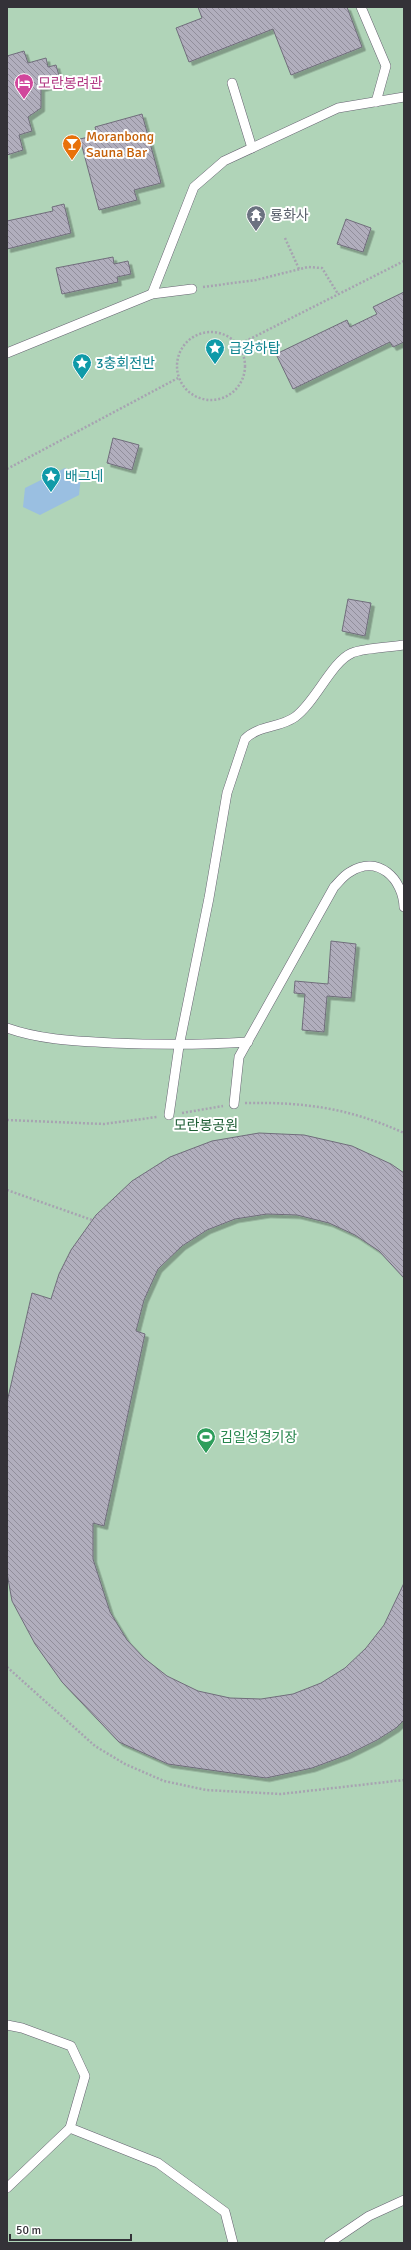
<svg xmlns="http://www.w3.org/2000/svg" width="411" height="2250" viewBox="0 0 411 2250" font-family="Signika,'Noto Sans KR',sans-serif">
  <style>
    .green { fill: #b0d4b8 }
    .water { fill: #9abfe1 }
    .building { fill: url(#building-back-hatch); stroke: #706d7b; filter: url(#shadow) }
    .lines { fill: none; stroke-linecap: round; stroke-linejoin: round }
    .service-casing { stroke: #666371; stroke-width: 10 }
    .path { stroke: #a7a3b1; stroke-width: 2.5; stroke-dasharray: 2 2; stroke-linecap: butt }
    .service { stroke: #fff; stroke-width: 9 }
    .labels { text-anchor: middle; dominant-baseline: central; stroke-width: 4; stroke-linejoin: round; paint-order: stroke }
    .hotel-label { font-size: 14px; fill: #b23c85; stroke: #fff; text-anchor: start }
    .food-label { font-size: 14px; fill: #c56008; stroke: #fff; text-anchor: start }
    .worship-label { font-size: 14px; fill: #5b616d; stroke: #fff; text-anchor: start }
    .culture-label { font-size: 14px; fill: #0d838f; stroke: #fff; text-anchor: start }
    .park-label { font-size: 14px; fill: #1f5e35; stroke: #fff }
    .leisure-label { font-size: 14px; fill: #27864d; stroke: #fff; text-anchor: start }
  </style>
  <defs>
    <pattern id="building-back-hatch" width="6" height="6" patternUnits="userSpaceOnUse"><rect width="6" height="6" fill="#b1aebd"/><path d="M-1 5l2 2M0 0l6 6M5-1l2 2" fill="none" stroke="#918e9b"/></pattern>
    <filter id="shadow"><feDropShadow dx="3.5" dy="3.5" stdDeviation="0" flood-color="#0004"/></filter>
  </defs>
  <rect width="100%" height="100%" fill="#e5e1f2"/>
  <rect class="green" x="7" y="7" width="397" height="2236"/>
  <polygon class="water" points="65,468 81,476 79,495 40,515 23,507 25,488"/>
  <g class="building">
    <polygon points="198,7 347,7 362,47 291,75 273,29 189,62 176,28 202,18"/>
    <polygon points="24,51 28,63 46,58 48,67 56,65 61,83 41,88 41,108 28,117 32,131 19,135 23,150 7,155 7,56"/>
    <polygon points="142,114 161,183 134,190 137,200 99,210 80,139 97,135 95,127"/>
    <polygon points="64,204 71,233 7,249 7,221 53,211 52,207"/>
    <polygon points="346,219 371,228 363,252 337,244"/>
    <polygon points="113,257 114,264 128,261 131,274 117,277 118,282 62,294 56,268"/>
    <polygon points="404,292 404,342 393,347 390,342 293,389 276,354 347,320 350,327 377,314 373,307"/>
    <polygon points="113,438 139,445 132,470 107,463"/>
    <polygon points="348,599 371,603 365,636 342,631"/>
    <polygon points="331,941 356,944 351,998 327,996 324,1032 302,1030 305,994 294,993 295,981 328,984"/>
    <polygon points="259,1133 304,1135 352,1146 391,1164 404,1173 404,1278 379,1251 355,1235 329,1223 297,1215 267,1214 235,1219 207,1230 182,1246 158,1269 144,1300 136,1331 145,1334 104,1526 93,1523 93,1559 110,1612 127,1640 144,1658 167,1676 198,1691 230,1698 261,1699 293,1694 321,1683 345,1668 366,1648 384,1625 404,1583 404,1720 396,1728 377,1740 347,1755 312,1768 266,1778 168,1764 119,1742 62,1682 35,1644 12,1601 7,1573 7,1402 32,1293 51,1299 59,1274 71,1250 96,1215 132,1181 170,1157 212,1141"/>
  </g>
  <g class="lines">
    <g class="service-casing">
      <g id="service">
        <polyline points="361,7 386,66 376,102"/>
        <polyline points="232,83 252,148"/>
        <polyline points="152,294 194,187 224,161 338,108 404,97"/>
        <polyline points="7,353 152,294 192,289"/>
        <path d="M7,1028C41,1040 76,1041 112,1043C158,1045 202,1045 248,1042"/>
        <path d="M234,1104L239,1057L334,887C339,882 344,875 350,872C378,854 403,879 404,907"/>
        <path d="M169,1115L179,1046L209,898L227,793L245,739C259,725 280,728 295,717C315,703 332,661 352,653C363,648 391,647 404,645"/>
        <polyline points="7,2025 22,2028 71,2046 85,2076 70,2128 7,2188"/>
        <polyline points="70,2128 158,2163 225,2212 233,2243"/>
        <polyline points="329,2243 369,2216 404,2200"/>
      </g>
    </g>
    <g class="path">
      <polyline points="285,238 299,269"/>
      <polyline points="203,287 256,280 308,267 322,268 338,294"/>
      <circle cx="211" cy="366" r="34"/>
      <polyline points="238,345 404,261"/>
      <polyline points="7,469 178,378"/>
      <path d="M245,1103C305,1102 349,1108 404,1133"/>
      <polyline points="182,1113 223,1106"/>
      <polyline points="7,1120 104,1124 157,1117"/>
      <polyline points="7,1190 92,1220"/>
      <polyline points="7,1667 95,1746 125,1764 164,1781 206,1790 281,1794 404,1780"/>
    </g>
    <use href="#service" class="service"/>
  </g>
  <defs>
    <g id="hotel-pin" transform="scale(1)"><path d="M0 17L-7.5 6A9.5 9.5 0 1 1 7.5 6Z" fill="#d1479c" stroke="#fff"/><path d="M-6-4.5h1.5V1H6V5H4.5V3h-9V5H-6ZM-4 0a1.8 1.8 0 1 1 3.6 0ZM.5 0V-2.5h3Q6-2.5 6 0Z" fill="#fff"/></g>
    <g id="bar-pin" transform="scale(1)"><path d="M0 17L-7.5 6A9.5 9.5 0 1 1 7.5 6Z" fill="#e8710a" stroke="#fff"/><path d="M-6-5H6L.8 .8V4.5H3.5V6h-7V4.5H-.8V.8Z" fill="#fff"/></g>
    <g id="temple-pin" transform="scale(1)"><path d="M0 17L-7.5 6A9.5 9.5 0 1 1 7.5 6Z" fill="#6b7280" stroke="#fff"/><path d="M0-6L5-2H3V0L6.5 2.5H4V6H1.5V3h-3V6H-4V2.5H-6.5L-3 0V-2H-5Z" fill="#fff"/></g>
    <g id="sight-pin" transform="scale(1)"><path d="M0 17L-7.5 6A9.5 9.5 0 1 1 7.5 6Z" fill="#0f9aa8" stroke="#fff"/><path d="M0-6L1.8-2.2L6-1.7L2.9 1.2L3.7 5.4L0 3.3L-3.7 5.4L-2.9 1.2L-6-1.7L-1.8-2.2Z" fill="#fff"/></g>
    <g id="stadium-pin" transform="scale(1)"><path d="M0 17L-7.5 6A9.5 9.5 0 1 1 7.5 6Z" fill="#2e9e5b" stroke="#fff"/><path d="M0-5a6.5 5 0 1 0 0 10a6.5 5 0 1 0 0-10ZM-3.5-1.8h7v3.6h-7Z" fill="#fff"/></g>
  </defs>
  <g fill-rule="evenodd">
    <use href="#hotel-pin" x="24" y="83"/>
    <use href="#bar-pin" x="72" y="144"/>
    <use href="#temple-pin" x="256" y="215"/>
    <use href="#sight-pin" x="215" y="348"/>
    <use href="#sight-pin" x="82" y="363"/>
    <use href="#sight-pin" x="51" y="476"/>
    <use href="#stadium-pin" x="206" y="1437"/>
  </g>
  <g class="labels">
    <g class="hotel-label">
      <text x="38" y="83">모란봉려관</text>
    </g>
    <g class="food-label">
      <text x="86" y="136">Moranbong<tspan x="86" dy="16">Sauna Bar</tspan></text>
    </g>
    <g class="worship-label">
      <text x="270" y="215">룡화사</text>
    </g>
    <g class="culture-label">
      <text x="229" y="348">급강하탑</text>
      <text x="96" y="363">3충회전반</text>
      <text x="65" y="476">배그네</text>
    </g>
    <g class="park-label">
      <text x="206" y="1125">모란봉공원</text>
    </g>
    <g class="leisure-label">
      <text x="220" y="1437">김일성경기장</text>
    </g>
  </g>
  <rect width="411" height="2250" fill="none" stroke="#343238" stroke-width="16"/>
  <path d="M10 2234v6h121v-6" fill="none" stroke="#343238" stroke-width="2"/>
  <text x="16" y="2234" font-size="12" fill="#343238" stroke="#ffffff" stroke-width="3" paint-order="stroke">50 m</text>
</svg>
